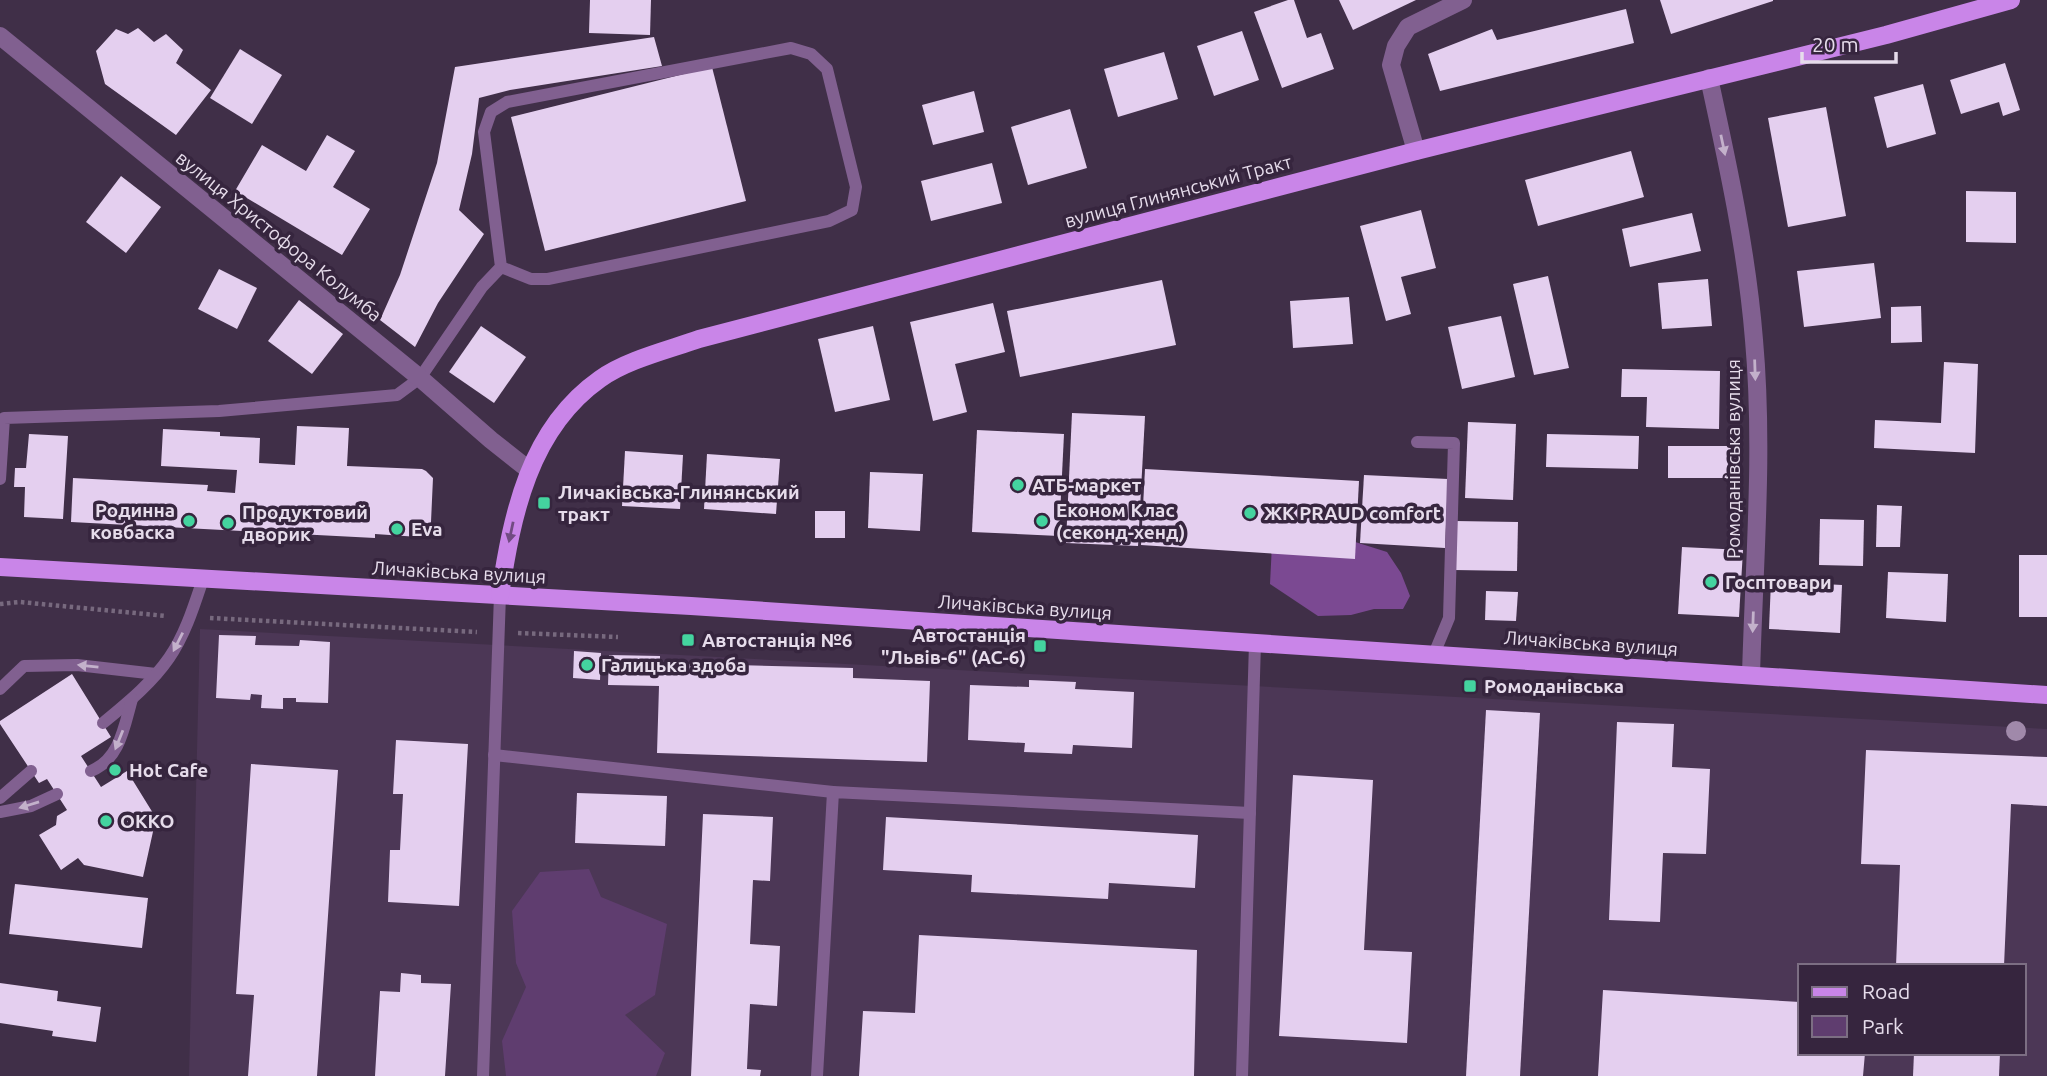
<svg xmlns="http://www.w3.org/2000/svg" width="2047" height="1076" viewBox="0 0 2047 1076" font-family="Ubuntu,sans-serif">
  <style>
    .built { fill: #4c3756; fill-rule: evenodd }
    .green { fill: #5f3d6f }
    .forest { fill: #7b4992 }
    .building { fill: #e4cfef }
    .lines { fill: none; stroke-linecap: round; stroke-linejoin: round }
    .path { stroke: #77697e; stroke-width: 4.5; stroke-dasharray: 3.5 3.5; stroke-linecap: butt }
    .lane { stroke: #816090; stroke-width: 12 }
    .street { stroke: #816090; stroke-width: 18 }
    .primary { stroke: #c985e8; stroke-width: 18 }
    .tree { fill: #a089aa }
    .oneway { fill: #c3b1cb }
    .oneway2 { fill: #714b82 }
    .poi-dot { fill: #44d49f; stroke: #36253e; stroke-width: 2.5 }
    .labels { text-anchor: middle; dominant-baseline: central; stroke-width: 7; stroke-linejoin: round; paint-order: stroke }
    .street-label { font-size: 19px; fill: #e6dceb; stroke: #36253e }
    .poi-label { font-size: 19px; font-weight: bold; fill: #e6dceb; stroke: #36253e; text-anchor: start }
  </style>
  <rect width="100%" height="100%" fill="#402f48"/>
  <path class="built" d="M200,629L2047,729V1076H189ZM1800,966H2024V1053H1800Z"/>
  <polygon class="green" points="589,869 601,897 667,924 655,995 625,1015 665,1053 656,1076 506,1076 502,1041 526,987 516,963 512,911 540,872"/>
  <polygon class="forest" points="1333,535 1387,552 1401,573 1410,596 1403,609 1374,609 1351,615 1318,616 1270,584 1272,544"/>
  <g class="building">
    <polygon points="590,0 651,0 650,35 589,33"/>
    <polygon points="1288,0 1294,0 1307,38 1321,33 1334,69 1282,88 1254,12"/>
    <polygon points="1339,0 1416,0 1353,30"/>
    <polygon points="1660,0 1773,0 1773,1 1671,34"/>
    <polygon points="1626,9 1634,43 1440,91 1428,54 1492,29 1497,40"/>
    <polygon points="138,28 154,42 166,34 183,50 176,63 211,90 176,135 105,84 96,51 116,29 128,34"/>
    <polygon points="1242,31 1259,80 1214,96 1197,46"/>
    <polygon points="654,37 662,66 510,90 479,98 472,154 459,210 484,234 438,303 415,347 380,320 400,275 437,163 455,67"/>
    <polygon points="240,49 282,75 252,124 210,98"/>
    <polygon points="1164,52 1178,99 1118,117 1104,69"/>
    <polygon points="2005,63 2020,110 2003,116 1999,102 1961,114 1950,80"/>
    <polygon points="712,67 746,201 545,251 511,117"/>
    <polygon points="1923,84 1936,134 1887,148 1874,97"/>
    <polygon points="974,91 984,132 933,145 922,105"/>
    <polygon points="1826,107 1846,216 1788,227 1768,118"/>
    <polygon points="1070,109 1087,168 1028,185 1011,127"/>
    <polygon points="327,135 355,151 333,187 370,209 342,255 235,191 262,145 306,171"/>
    <polygon points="1631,151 1644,197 1538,226 1525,180"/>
    <polygon points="992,163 1002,203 931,221 921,181"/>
    <polygon points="121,176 161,207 126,253 86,222"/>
    <polygon points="1966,191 2016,192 2016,243 1966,242"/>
    <polygon points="1421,210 1436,268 1401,277 1411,314 1386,321 1360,226"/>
    <polygon points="1692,213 1701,251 1630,267 1622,229"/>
    <polygon points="1874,263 1881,318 1804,327 1797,271"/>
    <polygon points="219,269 257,288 237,329 198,309"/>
    <polygon points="1548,276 1569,368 1534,375 1513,284"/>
    <polygon points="1708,279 1712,326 1662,329 1658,283"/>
    <polygon points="1162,280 1176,345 1020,377 1007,311"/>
    <polygon points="1349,297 1353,344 1293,348 1290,301"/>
    <polygon points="299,300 343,334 312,374 268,341"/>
    <polygon points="993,303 1005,352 955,364 967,412 933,421 910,322"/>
    <polygon points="1921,306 1922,342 1891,343 1891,307"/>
    <polygon points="1501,316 1515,377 1462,389 1448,327"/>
    <polygon points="481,326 526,357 494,403 449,372"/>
    <polygon points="873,326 890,400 835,412 818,339"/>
    <polygon points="1944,362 1978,364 1975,453 1874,448 1875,420 1941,423"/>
    <polygon points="1622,369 1720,371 1719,429 1646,427 1647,397 1621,397"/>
    <polygon points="1072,413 1145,416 1138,546 1066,543"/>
    <polygon points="1468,422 1516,424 1513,500 1465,498"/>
    <polygon points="297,426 349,428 347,466 422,469 426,471 433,478 431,522 424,533 419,537 375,534 375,538 71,522 73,478 208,485 207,491 235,493 237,470 161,466 163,429 220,432 220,436 260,438 259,463 295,465"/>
    <polygon points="977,430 1064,434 1059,536 972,532"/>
    <polygon points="29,434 68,436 63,519 24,517 25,487 14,487 15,468 26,468"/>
    <polygon points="1547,434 1639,436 1638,469 1546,467"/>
    <rect x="1668" y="446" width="71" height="32"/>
    <polygon points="625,451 683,455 680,509 622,506"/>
    <polygon points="707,454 780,459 776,514 704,509"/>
    <polygon points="1145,469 1359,481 1355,559 1141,545"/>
    <polygon points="870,472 923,474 920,531 868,528"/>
    <polygon points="1364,475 1448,479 1445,548 1360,543"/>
    <polygon points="1877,505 1902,506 1900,547 1876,547"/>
    <rect x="815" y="511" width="30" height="27"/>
    <polygon points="1820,519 1864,520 1863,566 1819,565"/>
    <polygon points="1455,521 1518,522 1517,571 1454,570"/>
    <polygon points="1682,547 1743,550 1739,617 1678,614"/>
    <rect x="2019" y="555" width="28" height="62"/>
    <polygon points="1888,572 1948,574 1946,622 1886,618"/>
    <polygon points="1771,581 1842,585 1840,633 1769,629"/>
    <polygon points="1486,591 1518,592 1516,621 1485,620"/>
    <polygon points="219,635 256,636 255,645 299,646 300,640 330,642 328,703 296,702 296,698 283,698 283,709 261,708 262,695 251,694 250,700 216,698"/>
    <polygon points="574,651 601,653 600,680 573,678"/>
    <polygon points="609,655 660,656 660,663 853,668 853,678 930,681 927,762 657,753 659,686 608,685"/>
    <polygon points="72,674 111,737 81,756 101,787 127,771 156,818 143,877 84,865 78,858 61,870 39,835 56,825 57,816 67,810 47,779 39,783 0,724 0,721"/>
    <polygon points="1029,680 1076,682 1075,689 1134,692 1132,748 1073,745 1072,754 1024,752 1025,743 968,740 970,685 1029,687"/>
    <polygon points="1486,710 1540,713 1520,1076 1466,1076"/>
    <polygon points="1617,722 1674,724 1672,767 1710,769 1706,854 1663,853 1660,922 1609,920"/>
    <polygon points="396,740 468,744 459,906 388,902 390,850 400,850 403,794 393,794"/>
    <polygon points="1866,750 2047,757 2047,806 2011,804 2004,966 1896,966 1900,865 1861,864"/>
    <polygon points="251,764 338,770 317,1076 248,1076 254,995 236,994"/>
    <polygon points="1293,775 1373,780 1364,950 1412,952 1407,1043 1279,1036"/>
    <polygon points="577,793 667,796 665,846 575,843"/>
    <polygon points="703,814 773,817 770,881 753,880 750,944 780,946 777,1006 750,1004 747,1069 761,1070 760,1076 691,1076"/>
    <polygon points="886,817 1198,835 1195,888 1109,883 1108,899 971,892 972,875 883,870"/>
    <polygon points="15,884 148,898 142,948 9,934"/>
    <polygon points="919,935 1197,950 1194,1076 859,1076 863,1011 915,1013"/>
    <polygon points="401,973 421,975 421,983 451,984 445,1076 375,1076 380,991 400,992"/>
    <polygon points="0,983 58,991 57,1001 101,1007 96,1042 52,1036 53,1031 0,1023"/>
    <polygon points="1603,990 1800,1002 1800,1053 1865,1053 1863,1076 1598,1076"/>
    <polygon points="1914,1053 2000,1053 1999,1076 1913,1076"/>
  </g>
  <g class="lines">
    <g class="path">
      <polyline points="0,604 20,602 166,616"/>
      <polyline points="210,618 477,632"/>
      <polyline points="518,633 618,637"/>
    </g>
    <g class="lane">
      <polyline points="1417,442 1454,443 1449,618 1434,654"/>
      <polyline points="0,479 4,418 219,411 397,395 420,378 482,287 501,267 484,132 491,112 507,102 791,48 811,54 827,69 856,187 852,210 829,221 548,279 531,279 501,267"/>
      <polyline points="0,689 24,666 77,665 156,674"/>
      <path d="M103,723C127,703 151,684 169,658C185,635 194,606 203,579"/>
      <polyline points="494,755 833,792"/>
      <path d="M91,771C120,759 124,727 132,699"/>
      <polyline points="0,798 31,771"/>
      <polyline points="0,812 31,806 57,794"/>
      <polyline points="483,1076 500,595"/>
      <polyline points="817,1076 833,792 1250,813"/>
      <polyline points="1242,1076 1255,643"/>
    </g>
    <g class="street">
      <polyline points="0,36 420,378 491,440 529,470"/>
      <path d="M1709,78C1728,165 1747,252 1754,340C1764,451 1754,564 1751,675"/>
      <polyline points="1416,151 1391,65 1396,46 1408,27 1463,0"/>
    </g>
    <g class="primary">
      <polyline points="0,567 691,606 2047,695"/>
      <path d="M500,595C512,515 529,429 600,379C626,360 668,350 699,339L1416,151L1886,35L2011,0"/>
    </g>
  </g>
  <circle class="tree" cx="2016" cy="731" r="10"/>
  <defs><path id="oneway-solid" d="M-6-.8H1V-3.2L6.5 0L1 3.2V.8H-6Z" transform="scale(1.75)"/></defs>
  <g class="oneway">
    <use href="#oneway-solid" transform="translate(1723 145) rotate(78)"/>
    <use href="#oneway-solid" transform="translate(1755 370) rotate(88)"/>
    <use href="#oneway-solid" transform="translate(1753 622) rotate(92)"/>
    <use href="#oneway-solid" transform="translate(178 642) rotate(117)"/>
    <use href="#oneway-solid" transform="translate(88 666) rotate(-174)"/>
    <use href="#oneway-solid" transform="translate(119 740) rotate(112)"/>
    <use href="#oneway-solid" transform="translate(29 805) rotate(163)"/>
  </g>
  <use class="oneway2" href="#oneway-solid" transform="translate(511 532) rotate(102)"/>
  <g class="poi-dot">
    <circle cx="1018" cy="485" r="7"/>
    <rect x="537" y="496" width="14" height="14" rx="3.5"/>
    <circle cx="1250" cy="513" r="7"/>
    <circle cx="189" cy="521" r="7"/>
    <circle cx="1042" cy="521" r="7"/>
    <circle cx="228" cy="523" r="7"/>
    <circle cx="397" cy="529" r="7"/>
    <circle cx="1711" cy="582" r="7"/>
    <rect x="681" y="633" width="14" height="14" rx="3.5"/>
    <rect x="1033" y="639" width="14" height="14" rx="3.5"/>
    <circle cx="587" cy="665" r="7"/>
    <rect x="1463" y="679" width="14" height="14" rx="3.5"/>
    <circle cx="115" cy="770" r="7"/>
    <circle cx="106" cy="821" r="7"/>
  </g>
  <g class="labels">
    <g class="street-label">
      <text transform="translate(1178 191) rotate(-15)">вулиця Глинянський Тракт</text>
      <text transform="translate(279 236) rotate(39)">вулиця Христофора Колумба</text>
      <text transform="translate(1733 459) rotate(-90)">Ромоданівська вулиця</text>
      <text transform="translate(459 572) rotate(3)">Личаківська вулиця</text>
      <text transform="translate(1025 607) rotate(4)">Личаківська вулиця</text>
      <text transform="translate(1591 643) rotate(4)">Личаківська вулиця</text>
    </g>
    <g class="poi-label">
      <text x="1032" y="485">АТБ-маркет</text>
      <text x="558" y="492">Личаківська-Глинянський<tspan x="558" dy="22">тракт</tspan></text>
      <text x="175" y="510" text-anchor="end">Родинна<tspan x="175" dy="22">ковбаска</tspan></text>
      <text x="1056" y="510">Економ Клас<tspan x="1056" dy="22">(секонд-хенд)</tspan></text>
      <text x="242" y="512">Продуктовий<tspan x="242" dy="22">дворик</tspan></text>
      <text x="1264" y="513">ЖК PRAUD comfort</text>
      <text x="411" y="529">Eva</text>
      <text x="1725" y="582">Госптовари</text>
      <text x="1026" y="635" text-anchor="end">Автостанція<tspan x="1026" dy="22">"Львів-6" (АС-6)</tspan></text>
      <text x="702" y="640">Автостанція №6</text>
      <text x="601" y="665">Галицька здоба</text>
      <text x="1484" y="686">Ромоданівська</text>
      <text x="129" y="770">Hot Cafe</text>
      <text x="120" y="821">ОККО</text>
    </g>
  </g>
  <rect x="1798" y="964" width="228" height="91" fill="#36253e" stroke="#7c6e83" stroke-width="2"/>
  <rect x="1812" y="987" width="35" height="10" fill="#c985e8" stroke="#7c6e83" stroke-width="2"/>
  <text x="1862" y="999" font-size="21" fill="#e6dceb">Road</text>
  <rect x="1812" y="1016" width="35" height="21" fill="#5f3d6f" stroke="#7c6e83" stroke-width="2"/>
  <text x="1862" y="1034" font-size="21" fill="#e6dceb">Park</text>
  <path d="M1802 52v10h94v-10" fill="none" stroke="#e6dceb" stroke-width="3.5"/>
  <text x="1812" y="52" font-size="21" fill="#e6dceb" stroke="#36253e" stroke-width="5" paint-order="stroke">20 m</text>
</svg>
